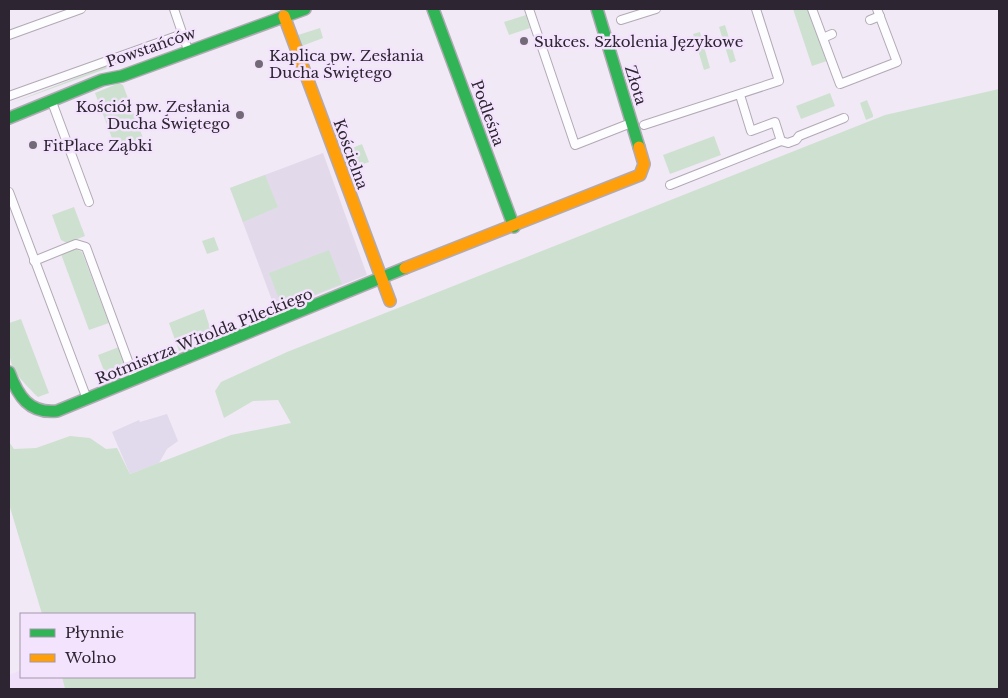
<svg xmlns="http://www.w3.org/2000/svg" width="1008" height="698" viewBox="0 0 1008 698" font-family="'Libre Baskerville',serif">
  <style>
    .commercial { fill: #e1daec }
    .built { fill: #f1e0fa }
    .education { fill: #e2daeb }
    .green { fill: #cee1d0 }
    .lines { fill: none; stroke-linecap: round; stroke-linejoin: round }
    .street-casing { stroke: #b1aab5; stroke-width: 10 }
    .fast-casing { stroke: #b1aab5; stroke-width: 14 }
    .slow-casing { stroke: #b1aab5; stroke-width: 14 }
    .street { stroke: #fdfcfe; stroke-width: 8 }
    .fast { stroke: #30b455; stroke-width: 11 }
    .slow { stroke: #ff9f0a; stroke-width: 11 }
    .poi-dot { fill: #726a76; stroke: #f3e3fc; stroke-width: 2 }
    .labels { text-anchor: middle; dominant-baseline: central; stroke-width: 5; stroke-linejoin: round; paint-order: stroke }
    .poi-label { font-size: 15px; fill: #2d2531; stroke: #f3e3fc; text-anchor: start }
    .street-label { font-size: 15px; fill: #2d2531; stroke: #f3e3fc }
  </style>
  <rect width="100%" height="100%" fill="#f2e9f6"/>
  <polygon class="commercial" points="167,414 178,441 167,449 159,463 130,474 112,432 139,420 140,422"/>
  <polygon class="built" points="21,670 21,677 62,677 65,689 9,689 9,675"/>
  <polygon class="education" points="323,153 367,275 276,311 230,188"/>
  <g class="green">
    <polygon points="793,9 808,9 827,61 812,66"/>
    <polygon points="526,15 530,28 509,35 504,22"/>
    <polygon points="725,25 736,61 730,63 719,27"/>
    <polygon points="320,28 323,38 302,46 298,35"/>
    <polygon points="700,32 710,68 704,70 693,34"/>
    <polygon points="119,61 120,63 111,67 9,104"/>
    <polygon points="859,80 873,115 873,117 866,120 860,103 867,100"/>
    <polygon points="119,83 123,85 143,138 142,140 116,149 95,93"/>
    <polygon points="999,89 999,689 65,689 62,677 194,677 194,614 42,614 9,504 9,442 14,449 36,448 70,436 90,438 106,449 117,448 130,474 231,435 291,423 278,400 253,401 224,418 215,391 221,382 287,352 885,115"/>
    <polygon points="830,93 835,106 801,119 796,106"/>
    <polygon points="714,136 721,155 670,174 663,155"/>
    <polygon points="362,144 369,162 346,170 340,153"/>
    <polygon points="265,175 278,207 243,222 230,188"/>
    <polygon points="74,207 85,236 67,243 61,240 52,215"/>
    <polygon points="214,237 219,250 207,254 202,241"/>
    <polygon points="76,249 82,252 109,323 89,330 61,254"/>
    <polygon points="329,250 342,284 282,307 269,273"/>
    <polygon points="204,309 213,337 179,351 169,323"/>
    <path d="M21,319L49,393L38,397C7,366 9,366 9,323Z"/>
    <polygon points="119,347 128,371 107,379 98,355"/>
  </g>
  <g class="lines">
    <g class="street-casing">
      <g id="street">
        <polyline points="174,9 188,50"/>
        <polyline points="529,9 575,145 631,123"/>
        <polyline points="812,9 840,84 897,62 877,9"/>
        <polyline points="621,20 656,9"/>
        <polyline points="870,20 880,16"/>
        <polyline points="9,35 81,9"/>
        <polyline points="823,38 832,34"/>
        <polyline points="9,96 177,36"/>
        <polyline points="52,102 89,202"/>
        <polyline points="644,125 779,81 756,9"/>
        <polyline points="781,141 788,143 796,140 799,136 844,118"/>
        <polyline points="670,185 781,141 775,122 751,131 740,95"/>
        <polyline points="9,192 87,399"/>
        <polyline points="34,261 76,244 86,247 135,380"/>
      </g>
    </g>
    <g class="fast-casing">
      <g id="fast">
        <polyline points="433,9 514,227"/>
        <polyline points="597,9 639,147"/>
        <polyline points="9,118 102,80 122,76 305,9"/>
        <path d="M9,372C18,396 29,414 57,411L405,268"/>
      </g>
    </g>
    <g class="slow-casing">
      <g id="slow">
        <polyline points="284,16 390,301"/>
        <polyline points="405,268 640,175 644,164 639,147"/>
      </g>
    </g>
    <use href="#street" class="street"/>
    <use href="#fast" class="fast"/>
    <use href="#slow" class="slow"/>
  </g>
  <g class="poi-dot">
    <circle cx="524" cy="41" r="5"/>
    <circle cx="259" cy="64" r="5"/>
    <circle cx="240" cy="115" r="5"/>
    <circle cx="33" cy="145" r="5"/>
  </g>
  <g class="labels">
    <g class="poi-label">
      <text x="534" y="41">Sukces. Szkolenia Językowe</text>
      <text x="269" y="55">Kaplica pw. Zesłania<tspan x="269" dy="17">Ducha Świętego</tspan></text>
      <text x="230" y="106" text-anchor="end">Kościół pw. Zesłania<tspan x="230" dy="17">Ducha Świętego</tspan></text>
      <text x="43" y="145">FitPlace Ząbki</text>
    </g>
    <g class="street-label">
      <text transform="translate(151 47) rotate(-19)">Powstańców</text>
      <text transform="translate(636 85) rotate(73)">Złota</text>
      <text transform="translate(488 113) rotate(70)">Podleśna</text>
      <text transform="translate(351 154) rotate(70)">Kościelna</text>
      <text transform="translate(204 336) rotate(-22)">Rotmistrza Witolda Pileckiego</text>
    </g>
  </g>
  <rect width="1008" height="698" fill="none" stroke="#2d2531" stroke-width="20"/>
  <rect x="20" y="613" width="175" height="65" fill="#f3e3fc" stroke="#a497ab"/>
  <rect x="30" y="629" width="25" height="8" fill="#30b455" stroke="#a497ab"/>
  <text x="65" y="638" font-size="15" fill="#2d2531">Płynnie</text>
  <rect x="30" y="654" width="25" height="8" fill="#ff9f0a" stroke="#a497ab"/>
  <text x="65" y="663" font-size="15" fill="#2d2531">Wolno</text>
</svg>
